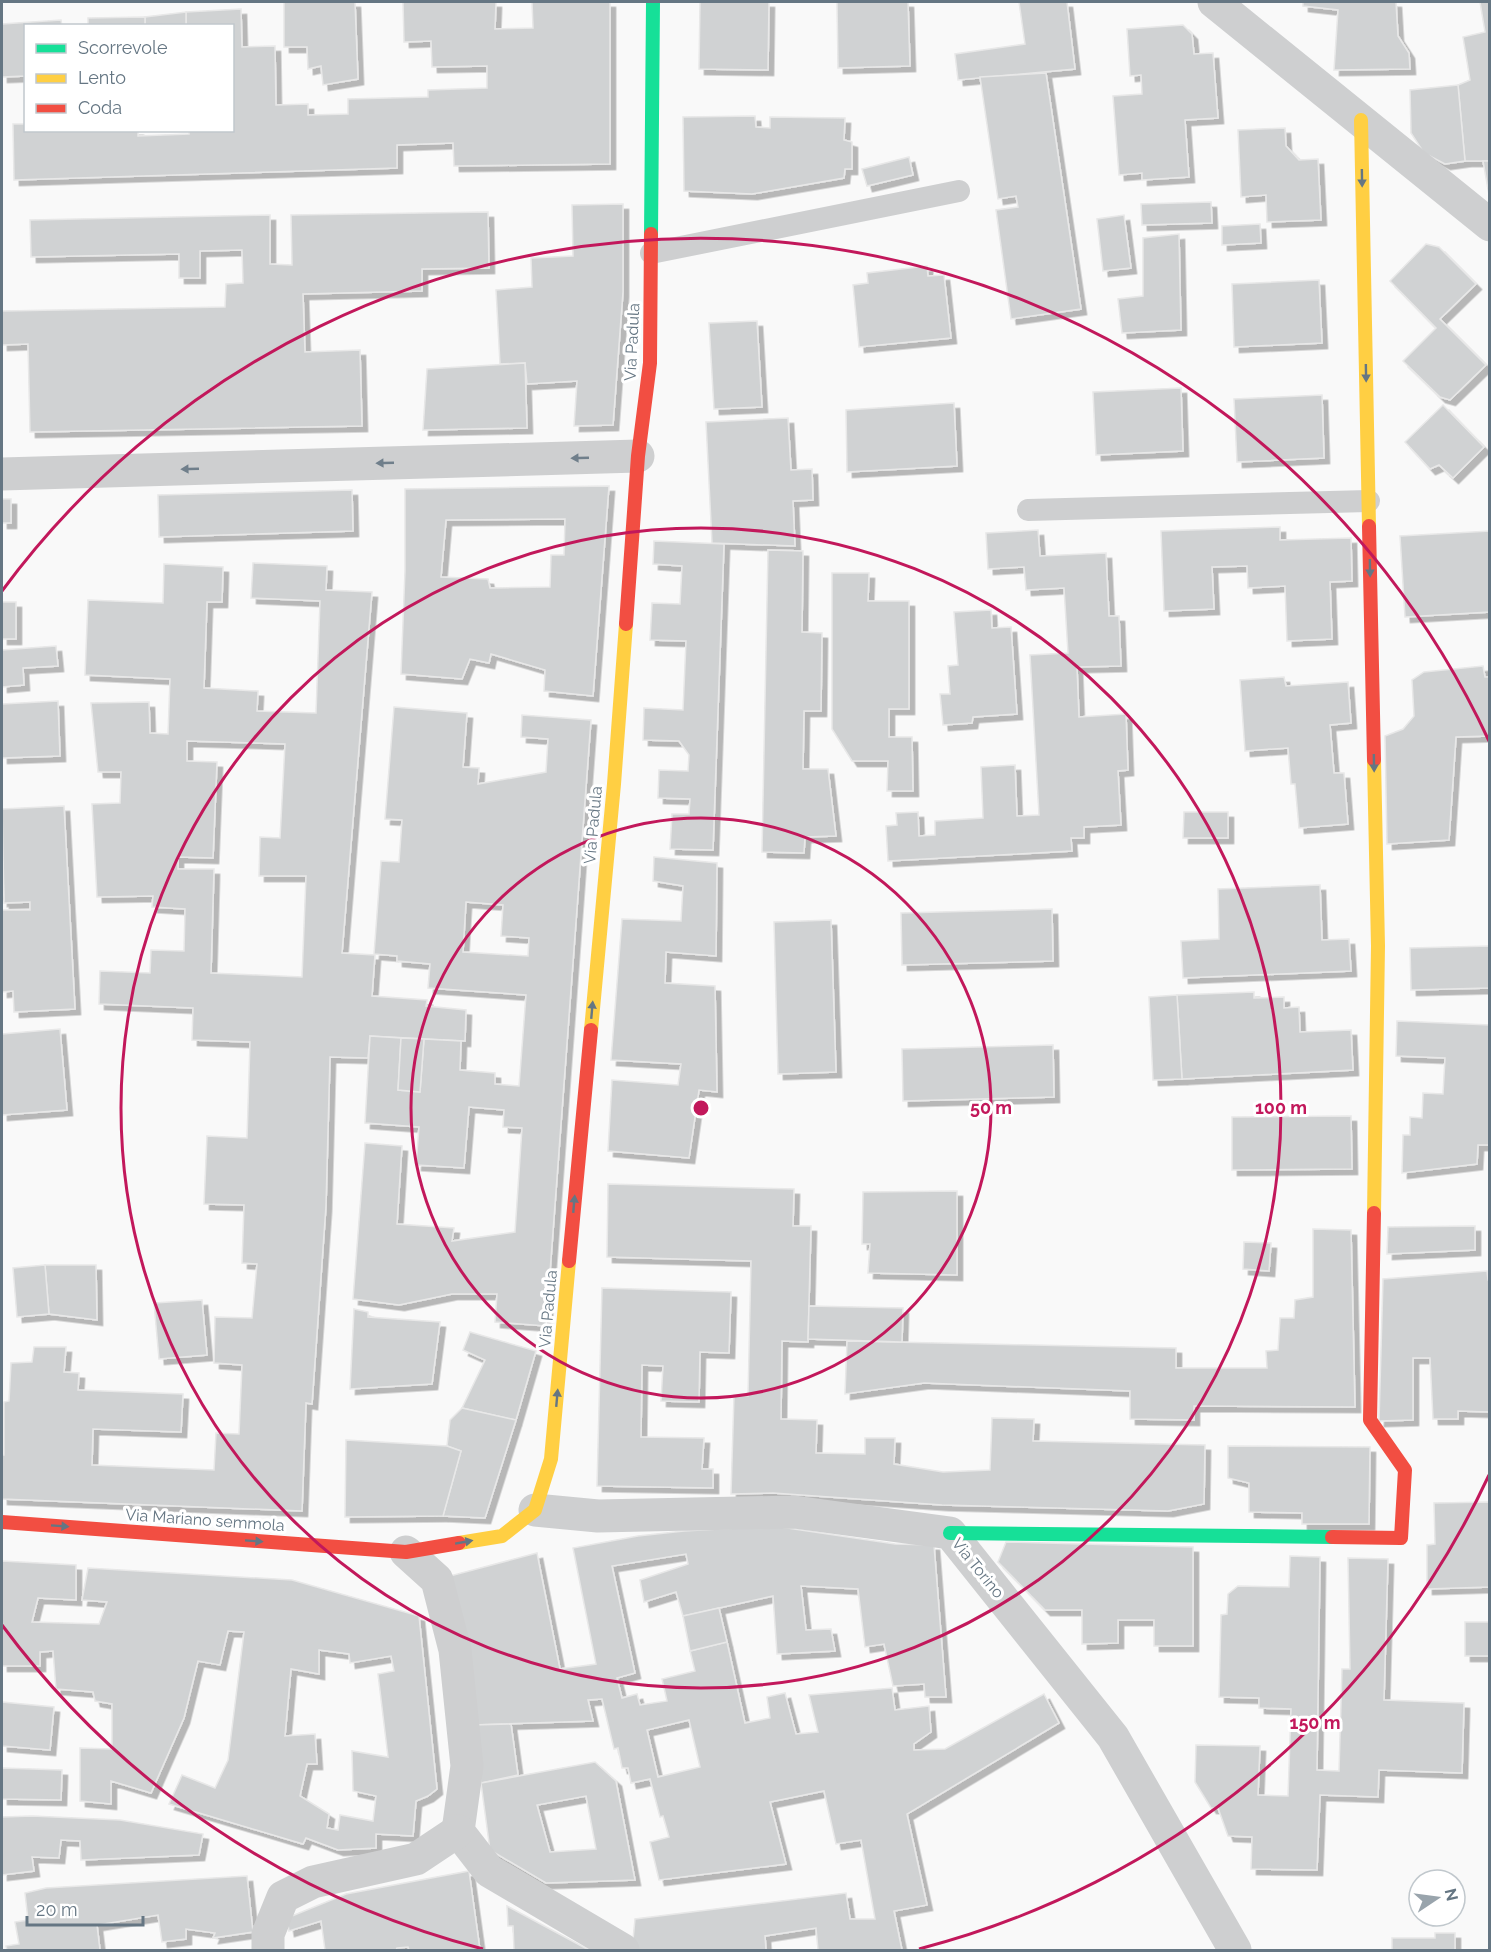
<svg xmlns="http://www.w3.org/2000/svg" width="1491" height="1952" viewBox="0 0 1491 1952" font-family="Raleway,sans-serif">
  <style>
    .building { fill: #d0d2d3; stroke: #e8e8e8; stroke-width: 1.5; fill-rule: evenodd; filter: url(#shadow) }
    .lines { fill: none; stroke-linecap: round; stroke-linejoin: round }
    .lane { stroke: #cecfd0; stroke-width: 22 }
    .street { stroke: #cecfd0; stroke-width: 33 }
    .fast { stroke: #16e098; stroke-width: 14 }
    .slow { stroke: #ffcf43; stroke-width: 14 }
    .jam { stroke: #f24e42; stroke-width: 14 }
    .oneway { fill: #657683 }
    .oneway2 { fill: #707f8b }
    .ring { fill: none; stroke: #c2185b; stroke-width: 3 }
    .labels { text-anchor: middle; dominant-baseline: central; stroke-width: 6; stroke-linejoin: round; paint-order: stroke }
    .street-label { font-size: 16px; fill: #657683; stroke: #fff }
    .centre { fill: #c2185b; stroke: #fff; stroke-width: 3 }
    .ring-label { font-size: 18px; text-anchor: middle; font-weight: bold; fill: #c2185b; stroke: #fff; stroke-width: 6; stroke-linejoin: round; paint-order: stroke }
  </style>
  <defs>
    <filter id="shadow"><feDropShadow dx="5.5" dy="5.5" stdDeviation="0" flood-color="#0004"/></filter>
  </defs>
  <rect width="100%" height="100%" fill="#f9f9f9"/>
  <g class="building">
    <polygon points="284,2 355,2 358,79 323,85 321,66 308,69 307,47 284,47"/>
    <polygon points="403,2 496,2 495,29 533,28 532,2 610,2 610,164 454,166 453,143 397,145 397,168 14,180 13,124 26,124 26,130 138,130 138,136 189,134 189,130 232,130 232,26 186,26 186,12 241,9 242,47 275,46 276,105 308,104 308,115 348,114 348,99 428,97 428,90 487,88 487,66 432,67 431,41 404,42"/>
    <polygon points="700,2 769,2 768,70 699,69"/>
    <polygon points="837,2 908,2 910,66 838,68"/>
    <polygon points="1019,2 1067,2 1075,69 958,80 955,54 1025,44"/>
    <polygon points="1303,2 1396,2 1398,36 1409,53 1410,69 1334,70 1338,10 1303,6"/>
    <polygon points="1480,2 1490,2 1490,161 1465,161 1458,85 1470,80 1463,37 1485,32"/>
    <polygon points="186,12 186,26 145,26 145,17"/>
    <polygon points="145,17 145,26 88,26 88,18"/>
    <polygon points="61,20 62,26 26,26 26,76 2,77 2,24"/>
    <polygon points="1183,25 1192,34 1194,54 1213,53 1218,118 1185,120 1189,177 1142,180 1142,173 1119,175 1113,96 1142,94 1141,75 1130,76 1127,29"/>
    <polygon points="1046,73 1081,309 1011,319 996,210 1018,207 1016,196 998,199 980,77"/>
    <polygon points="1458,85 1465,161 1445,164 1424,153 1411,133 1410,90"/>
    <polygon points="755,116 756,127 770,128 770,117 845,118 844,140 852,142 852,169 845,169 844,178 752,194 684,191 683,117"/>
    <polygon points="1285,128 1286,146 1299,160 1318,159 1321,220 1267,222 1266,195 1241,197 1238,130"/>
    <polygon points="909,157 913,175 867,186 862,169"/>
    <polygon points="1483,161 1490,161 1490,196 1489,195"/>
    <polygon points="1211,202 1212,223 1142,225 1141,204"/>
    <polygon points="623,204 623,292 613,425 574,426 577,381 527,384 525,363 500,364 496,290 532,287 531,258 573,256 572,205"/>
    <polygon points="488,212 489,268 422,269 422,291 303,294 305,352 360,350 362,426 30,432 28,344 2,345 2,311 225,307 226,284 243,283 242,250 200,251 200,278 179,278 179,254 31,257 30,220 270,215 270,264 292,265 291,215"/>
    <polygon points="1124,215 1131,268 1103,271 1097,219"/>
    <polygon points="1260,224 1261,243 1222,245 1222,226"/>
    <polygon points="1179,234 1181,330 1122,333 1118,299 1143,296 1143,238"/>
    <polygon points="1426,244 1439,247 1476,284 1440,319 1486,365 1450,400 1440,397 1403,361 1436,328 1390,281"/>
    <polygon points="927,266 928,276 944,275 951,338 859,347 853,285 868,283 867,273"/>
    <polygon points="1319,280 1322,343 1234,347 1232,284"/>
    <polygon points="757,321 762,407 714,409 709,323"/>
    <polygon points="525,363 527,428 423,430 427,369"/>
    <polygon points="1181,388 1183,451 1096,455 1093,392"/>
    <polygon points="1322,395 1324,458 1237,462 1234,399"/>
    <polygon points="954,403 957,466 847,472 846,410"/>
    <polygon points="1443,405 1484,447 1453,478 1439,465 1430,469 1405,442"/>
    <polygon points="788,418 791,470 812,469 813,500 793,501 795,546 712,543 706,422"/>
    <path d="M609,486L593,696L544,691L545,670L491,654L489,663L470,659L462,679L401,674L405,570V489ZM565,519L564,555H551L550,587L490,588L488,579L441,577L446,520Z"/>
    <polygon points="352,490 353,531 159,537 158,495"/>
    <rect x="2" y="499" width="9" height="24"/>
    <polygon points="1280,527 1280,540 1351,538 1352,581 1330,582 1332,639 1287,641 1285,586 1248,588 1247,566 1212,567 1214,609 1164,611 1161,531"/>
    <polygon points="1038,530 1040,556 1106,553 1109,616 1119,616 1121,666 1077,667 1079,717 1126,714 1128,770 1118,771 1121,825 1084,827 1084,838 1071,838 1072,851 888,861 886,826 897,825 896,813 918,812 919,836 935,835 935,821 983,818 981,767 1015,765 1017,816 1039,815 1030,655 1068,653 1064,588 1026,590 1024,567 988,569 986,533"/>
    <polygon points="1490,531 1490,612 1405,617 1400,536"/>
    <polygon points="654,541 724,544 713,850 670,849 672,814 689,814 690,799 658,798 659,770 688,771 689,755 679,741 643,740 644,708 683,710 686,641 650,640 652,603 680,604 682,566 653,564"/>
    <polygon points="768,550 803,551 802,632 822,633 821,711 804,711 803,769 828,769 836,836 805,837 804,853 762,852"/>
    <path d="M253,563L327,566L326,590L372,592L342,953L375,955L372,996L427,1000L426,1006L466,1010L465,1041L370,1036L368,1058L330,1057L326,1206L312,1404L306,1403L302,1511L2,1499V1455H4V1402L9,1401L11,1363L32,1362L34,1347H66L64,1372L79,1373L78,1390L183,1394L181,1432L93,1429L92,1465L214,1470L216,1433L239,1434L242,1365L214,1363L215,1317L252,1318L257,1264L242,1263L244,1205L204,1204L207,1136L247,1138L250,1042L192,1040L193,1008L99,1004L100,971L150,973L151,950L184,951L185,909L152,907L153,896L97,897L92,804L120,803L121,772H98L91,703L149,702L150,733L168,734L170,679L85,675L88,600L163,603L164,564L223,567L222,602H207L204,688L258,691L257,711L316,713L320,601L251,598ZM187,741L285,744L280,838L260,837L259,876H306L302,977L211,973L214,869H178V857L213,858L217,762L187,761Z"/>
    <polygon points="832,573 869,573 868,601 909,601 909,709 889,709 889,737 912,737 913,791 887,791 888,761 852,761 832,729"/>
    <rect x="2" y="602" width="14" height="37"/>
    <polygon points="991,610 992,628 1011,627 1017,714 973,717 972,723 943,725 940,694 950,694 948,666 958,665 954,612"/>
    <polygon points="56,646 58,666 23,668 24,685 2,687 2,650"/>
    <polygon points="1483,666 1485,677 1490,677 1490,736 1456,737 1449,840 1387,844 1385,736 1403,729 1414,716 1412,680 1424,672"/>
    <polygon points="1284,677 1286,686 1348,682 1351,723 1330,725 1334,773 1344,773 1348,824 1299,828 1295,784 1291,784 1288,748 1245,751 1240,680"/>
    <polygon points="58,701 60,756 2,758 2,704"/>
    <path d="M394,707L467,713L463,767L479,768L478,784L546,772L548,739L521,737L522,715L591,720L546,1326L495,1322L497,1294H452L399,1305L353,1299L365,1143L402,1146L397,1224L454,1228L452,1241L515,1232L522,1128L503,1127L504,1110L469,1107L464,1168L416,1165L419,1127L365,1123L370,1036L401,1038L398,1090L420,1092L424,1039L461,1041L460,1070L495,1073V1084L519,1086L526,995L428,988L430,964L397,961V956L374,954L381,861L399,862L402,820L385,819ZM466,902L503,905L501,936L529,938L528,956L463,952Z"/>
    <polygon points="64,806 75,1009 14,1012 13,991 2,992 2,910 30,910 30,902 4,903 2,809"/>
    <polygon points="1184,812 1228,812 1228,838 1183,838"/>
    <polygon points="2,853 4,900 2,901"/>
    <polygon points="654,857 717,863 716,956 666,952 665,983 715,986 717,1092 699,1090 689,1158 608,1151 612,1080 678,1085 681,1064 611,1060 622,919 681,921 683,886 653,881"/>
    <polygon points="1320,885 1322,940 1349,939 1351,971 1183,978 1181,941 1219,939 1218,889"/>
    <polygon points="1052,909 1053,961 902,965 901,913"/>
    <polygon points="831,920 836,1072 778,1074 774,922"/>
    <polygon points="1490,946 1490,988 1411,990 1410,948"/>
    <polygon points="1254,992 1254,998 1284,997 1284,1008 1299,1007 1300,1032 1351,1030 1353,1070 1182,1079 1177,995"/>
    <polygon points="1177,995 1182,1079 1153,1080 1149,997"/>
    <polygon points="1397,1021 1490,1025 1490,1145 1478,1145 1477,1164 1402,1173 1403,1135 1410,1135 1410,1117 1422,1118 1423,1093 1443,1094 1445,1058 1396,1056"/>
    <polygon points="60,1029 67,1110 2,1115 2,1034"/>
    <polygon points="401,1038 424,1039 420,1092 398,1090"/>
    <polygon points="1053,1045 1054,1097 903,1101 902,1049"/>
    <polygon points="1351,1116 1352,1169 1232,1170 1232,1117"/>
    <polygon points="608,1184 794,1189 793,1226 811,1226 808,1342 782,1341 781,1419 817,1420 816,1453 865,1454 865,1438 895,1438 894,1464 943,1472 990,1470 992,1418 1034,1419 1033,1441 1205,1445 1204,1504 1168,1511 942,1505 773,1493 731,1494 734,1395 748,1396 751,1261 607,1257"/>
    <polygon points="957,1191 957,1275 868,1273 870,1244 862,1244 863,1192"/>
    <polygon points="1475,1226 1475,1250 1387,1254 1388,1227"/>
    <polygon points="1313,1229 1351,1230 1355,1407 1194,1406 1194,1420 1130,1419 1130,1391 924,1383 845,1394 847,1341 1176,1348 1176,1368 1267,1368 1266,1351 1278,1350 1280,1318 1294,1318 1295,1300 1313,1297"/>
    <polygon points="1244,1242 1271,1243 1269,1271 1243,1269"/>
    <polygon points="45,1265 96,1265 97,1320 49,1314"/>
    <polygon points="45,1265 49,1314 17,1317 13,1268"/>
    <polygon points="1487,1271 1488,1280 1490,1280 1490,1412 1458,1411 1458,1419 1433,1419 1430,1358 1413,1358 1413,1420 1379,1421 1383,1279"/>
    <polygon points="602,1288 731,1292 729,1353 700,1352 699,1402 661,1401 663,1366 642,1365 641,1437 704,1438 702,1469 713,1469 713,1488 597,1486"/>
    <polygon points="202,1300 207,1355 159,1359 154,1303"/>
    <polygon points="809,1306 903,1308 902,1342 808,1339"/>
    <polygon points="354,1309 368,1312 368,1317 440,1322 432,1384 350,1389"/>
    <polygon points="470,1332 536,1351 516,1420 462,1408 485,1360 463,1350"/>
    <polygon points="462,1408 516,1420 485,1518 443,1516 461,1451 447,1446 450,1420"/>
    <polygon points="346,1440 447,1446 461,1451 443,1516 345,1517"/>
    <polygon points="1228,1446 1370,1447 1369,1524 1302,1524 1302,1513 1249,1512 1249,1483 1228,1478"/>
    <polygon points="1490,1502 1490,1587 1427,1589 1427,1545 1435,1544 1434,1503"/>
    <path d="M774,1526L895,1544L934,1545L946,1697H925L924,1684L893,1686L884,1644L865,1647L858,1589L801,1586L806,1630L831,1629L835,1651L777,1654L773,1596L683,1616L676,1592L644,1602L640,1580L688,1564L686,1554L612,1566L635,1673L617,1678L622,1698L637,1694L640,1705L667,1701L662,1679L695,1671L690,1651L727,1642L745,1723L770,1718L767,1697L785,1693L796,1734L818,1732L809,1695L892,1688L895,1710L929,1706L931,1732L914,1744V1750L945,1749L1044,1694L1059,1723L907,1814L927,1905L894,1911L902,1950H818L816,1928L765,1936L766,1950H632L635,1919L846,1893L850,1919H875L861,1840L836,1844L824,1791L770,1802L786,1864L659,1880L650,1842L669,1837L663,1816L660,1817L650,1779L631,1783L628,1768H622L618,1748L614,1749L602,1699L588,1700L593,1721L472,1725L450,1576L537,1553L560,1669L596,1664L573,1548L638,1536L684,1531ZM689,1720L700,1767L658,1777L647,1730Z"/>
    <polygon points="1006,1542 1193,1547 1193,1646 1154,1646 1154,1620 1118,1620 1118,1643 1082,1644 1082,1610 1045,1610 998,1562"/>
    <polygon points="1290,1556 1320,1557 1317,1770 1339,1771 1342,1669 1350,1669 1348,1558 1388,1559 1384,1700 1464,1703 1462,1773 1379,1770 1378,1797 1320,1795 1317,1870 1251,1869 1252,1837 1228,1836 1218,1808 1211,1808 1195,1782 1196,1745 1260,1746 1258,1795 1288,1796 1291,1709 1259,1708 1259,1698 1219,1697 1221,1615 1227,1614 1228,1594 1238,1586 1289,1587"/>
    <path d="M2,1561L76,1565V1600L38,1598L32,1622L99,1624L107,1602L82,1600L88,1568L292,1580L419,1616L437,1789L428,1796L416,1801L413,1836L376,1834V1848L338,1850L306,1838L303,1844L169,1804L182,1775L215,1788L228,1760L244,1632L228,1631L220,1665L198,1661L184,1718L151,1793L111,1781V1804L80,1801V1748L112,1749V1704L95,1701L93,1692L56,1689L53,1651L40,1652V1666H2ZM319,1650L349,1654L350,1663L391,1656L394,1671L378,1674L388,1757L352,1751L353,1791L376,1796L373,1821L340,1815L338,1830L327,1828L329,1814L300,1796L307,1764H317L315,1734L285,1736L291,1669L319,1674Z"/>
    <polygon points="719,1608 727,1642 690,1651 683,1616"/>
    <rect x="1465" y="1622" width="25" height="34"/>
    <polygon points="2,1702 54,1707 50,1750 2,1746"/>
    <polygon points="511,1724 518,1775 481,1783 472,1725"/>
    <path d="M595,1762L616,1781L635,1880L546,1883L490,1850L481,1783ZM586,1796L596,1849L550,1852L537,1805Z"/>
    <polygon points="2,1768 62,1770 61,1800 2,1799"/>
    <polygon points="32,1816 120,1820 203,1834 199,1855 81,1860 80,1841 61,1840 59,1858 32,1857 34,1871 2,1875 2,1817"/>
    <polygon points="469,1871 480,1950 409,1950 408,1947 397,1948 396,1950 325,1950 321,1921 289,1931 287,1918 346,1894"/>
    <polygon points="247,1876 253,1932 213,1938 215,1933 186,1929 186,1939 162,1942 158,1915 97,1925 100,1950 7,1950 6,1946 19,1944 15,1922 28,1920 25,1893 46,1888"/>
    <polygon points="507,1906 589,1950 514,1950 513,1926 508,1926"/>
    <polygon points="1435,1933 1455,1933 1455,1950 1392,1950 1392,1938 1435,1938"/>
  </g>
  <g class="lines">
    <g class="lane">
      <polyline points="651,253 959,191"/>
      <polyline points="1028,510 1369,501"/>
    </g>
    <g class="street">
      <polyline points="1214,2 1490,225"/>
      <polyline points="2,474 638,456"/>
      <polyline points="535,1510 598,1516 794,1512 950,1533 1113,1737 1235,1950"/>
      <polyline points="406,1552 437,1580 455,1650 467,1766 458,1831 489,1871 623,1950"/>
      <polyline points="268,1950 268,1934 283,1897 313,1882 416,1859 458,1831"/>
    </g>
    <g class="fast">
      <polyline points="651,234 653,2"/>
      <polyline points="950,1533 1332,1537"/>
    </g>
    <g class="slow">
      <polyline points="1361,120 1369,526"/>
      <polyline points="591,1030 614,784 626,624"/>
      <polyline points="1374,1213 1378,946 1374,760"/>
      <polyline points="459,1543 502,1536 535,1510 551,1459 569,1261"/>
    </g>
    <g class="jam">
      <polyline points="1369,526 1374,760"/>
      <polyline points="626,624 638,456 650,363 651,234"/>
      <polyline points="569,1261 591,1030"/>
      <polyline points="2,1522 406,1552 459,1543"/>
      <polyline points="1332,1537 1401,1538 1405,1470 1370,1420 1374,1213"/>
    </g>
  </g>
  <defs><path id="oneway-solid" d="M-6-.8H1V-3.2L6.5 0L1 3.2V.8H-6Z" transform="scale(1.5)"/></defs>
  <g class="oneway">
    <use href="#oneway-solid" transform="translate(1362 178) rotate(89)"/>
    <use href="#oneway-solid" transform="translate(1366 373) rotate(89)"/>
    <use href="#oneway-solid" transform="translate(1370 568) rotate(89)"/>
    <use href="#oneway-solid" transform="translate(1374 763) rotate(89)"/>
    <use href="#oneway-solid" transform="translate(592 1010) rotate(-85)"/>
    <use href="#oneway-solid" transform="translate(574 1204) rotate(-85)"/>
    <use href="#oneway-solid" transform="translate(557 1398) rotate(-85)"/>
    <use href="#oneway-solid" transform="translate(60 1526) rotate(4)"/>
    <use href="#oneway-solid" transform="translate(254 1541) rotate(4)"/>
    <use href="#oneway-solid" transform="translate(464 1542) rotate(-10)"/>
  </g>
  <g class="oneway2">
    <use href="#oneway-solid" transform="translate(580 458) rotate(178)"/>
    <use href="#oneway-solid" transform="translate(385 463) rotate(178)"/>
    <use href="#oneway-solid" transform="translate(190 469) rotate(178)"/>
  </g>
  <g class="ring">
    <circle cx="701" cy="1108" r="290"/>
    <circle cx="701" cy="1108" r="580"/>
    <path d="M1489 1475A869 869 0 0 1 919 1949M483 1949A869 869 0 0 1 2 1625M2 591A869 869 0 0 1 1489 741"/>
  </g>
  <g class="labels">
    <g class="street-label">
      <text transform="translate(632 342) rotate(-87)">Via Padula</text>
      <text transform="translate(593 825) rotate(-85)">Via Padula</text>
      <text transform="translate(548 1309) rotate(-85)">Via Padula</text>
      <text transform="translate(205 1520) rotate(4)">Via Mariano semmola</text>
      <text transform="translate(978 1568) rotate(51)">Via Torino</text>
    </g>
  </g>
  <circle cx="701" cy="1108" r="9" class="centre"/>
  <g class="ring-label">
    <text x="991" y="1114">50 m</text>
    <text x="1281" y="1114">100 m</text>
    <text x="1315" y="1729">150 m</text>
  </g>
  <rect width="1491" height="1952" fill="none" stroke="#657683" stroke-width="6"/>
  <rect x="24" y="24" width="210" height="108" fill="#ffffff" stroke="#c1c8cd" stroke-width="1.5"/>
  <rect x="36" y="44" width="30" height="9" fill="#16e098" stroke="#c1c8cd" stroke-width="1.5"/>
  <text x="78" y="54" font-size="18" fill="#657683">Scorrevole</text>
  <rect x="36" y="74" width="30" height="9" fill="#ffcf43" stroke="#c1c8cd" stroke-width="1.5"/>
  <text x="78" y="84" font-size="18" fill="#657683">Lento</text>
  <rect x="36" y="104" width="30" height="9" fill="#f24e42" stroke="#c1c8cd" stroke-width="1.5"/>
  <text x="78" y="114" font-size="18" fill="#657683">Coda</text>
  <g transform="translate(1437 1898) rotate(77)"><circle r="28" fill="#ffffff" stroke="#c1c8cd" stroke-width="1.5"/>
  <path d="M0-4.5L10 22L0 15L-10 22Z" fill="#99a4ac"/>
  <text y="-9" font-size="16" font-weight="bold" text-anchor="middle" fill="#657683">N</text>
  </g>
  <path d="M27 1916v9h116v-9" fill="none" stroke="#657683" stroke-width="3"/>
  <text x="36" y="1916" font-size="18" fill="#657683" stroke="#ffffff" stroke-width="4.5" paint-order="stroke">20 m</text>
</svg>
